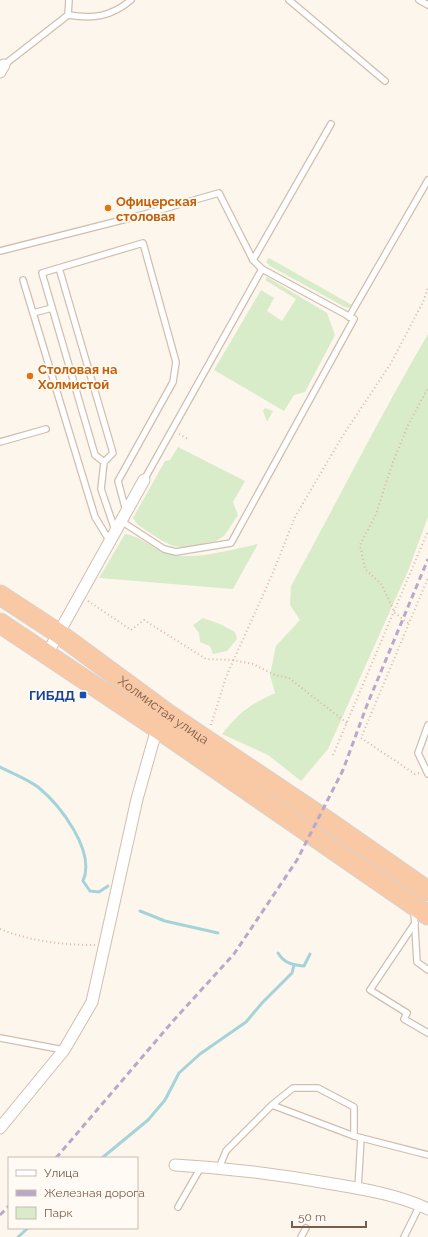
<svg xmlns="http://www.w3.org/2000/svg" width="428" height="1237" viewBox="0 0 428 1237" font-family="Raleway,sans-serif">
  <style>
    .green { fill: #d8ecc9 }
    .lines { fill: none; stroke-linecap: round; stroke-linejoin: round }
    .stream { stroke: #a5d3da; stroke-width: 3 }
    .service-casing { stroke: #d1beb0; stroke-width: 8 }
    .minor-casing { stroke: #d1beb0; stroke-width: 13 }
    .trunk-casing { stroke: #dad1cd; stroke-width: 21 }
    .path { stroke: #d9b8a5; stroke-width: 2; stroke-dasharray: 1 3; stroke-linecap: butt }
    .service { stroke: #fff; stroke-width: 5.5 }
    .minor { stroke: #fff; stroke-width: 11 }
    .trunk { stroke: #f9c8a4; stroke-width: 19 }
    .rail { stroke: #b9a8c9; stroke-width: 3; stroke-dasharray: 6 4; stroke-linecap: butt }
    .food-dot { fill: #e8710a; stroke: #fffaf3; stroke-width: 1.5 }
    .transit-dot { fill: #1a4fb4; stroke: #fffaf3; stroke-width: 1.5 }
    .labels { text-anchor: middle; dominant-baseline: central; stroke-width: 3.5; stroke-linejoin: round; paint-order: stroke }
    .food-label { font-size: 13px; font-weight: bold; fill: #c56008; stroke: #fffaf3; text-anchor: start }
    .transit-label { font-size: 13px; font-weight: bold; fill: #164399; stroke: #fffaf3; text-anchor: end }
    .street-label { font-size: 13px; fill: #7a5c4d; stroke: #fffaf3 }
  </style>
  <rect width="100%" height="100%" fill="#fdf6ec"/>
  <g class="green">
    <polygon points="269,258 352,305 348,308 343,306 270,266 266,262"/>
    <polygon points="267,277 327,313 335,335 305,392 294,395 284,411 214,370 261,290 274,298 267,311 282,321 296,299 265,280"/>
    <path d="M428,334V517L408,571L328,749L301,781L268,755L222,734C241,711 248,706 275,693L270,675L276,646L300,620L290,605L291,586C337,502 380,416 428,334Z"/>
    <polygon points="265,408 273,411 267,422 263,411"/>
    <polygon points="178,447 245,481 233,502 238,515 224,536 216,541 185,548 173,546 161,540 138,525 133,518 165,461 170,460"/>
    <path d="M125,534C141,536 152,549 167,553C192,562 231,549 258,544L233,589L99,578Z"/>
    <polygon points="203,618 220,624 235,632 237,639 227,651 213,654 210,646 200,642 199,633 193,625"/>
  </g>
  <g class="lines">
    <g class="stream">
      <path d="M0,767C12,773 27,779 38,787C60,805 96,851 83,881L90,891L99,892L108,886"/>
      <polyline points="140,911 165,921 218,933"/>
      <path d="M278,953C284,963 292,965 304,966L310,954"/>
      <polyline points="102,1158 148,1120 165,1100 179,1073 200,1054 246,1022 262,1003 292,973 294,965"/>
      <polyline points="18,1237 28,1228"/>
    </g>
    <g class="service-casing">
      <g id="service">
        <polyline points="289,0 385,81"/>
        <polyline points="419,0 428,5"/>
        <path d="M68,15C93,19 111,17 131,0"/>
        <polyline points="4,65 68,15 69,0"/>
        <polyline points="0,251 142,215 219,193 253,260 262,269 354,319 231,543 176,552 164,549 121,521"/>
        <polyline points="253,260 331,124"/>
        <polyline points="59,268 113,453 104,462"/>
        <polyline points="23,280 95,517 109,540"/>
        <polyline points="33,313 52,308"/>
        <polyline points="349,317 428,180"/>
        <polyline points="0,442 46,429"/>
        <polyline points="144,480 262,269"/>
        <polyline points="115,530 101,489 104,462 95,455 42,273 143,243 176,362 173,382 118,481 126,511"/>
        <polyline points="428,725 418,753 428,774"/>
        <polyline points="414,911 417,962 428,970"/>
        <polyline points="415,923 370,990 407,1013 404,1019 428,1033"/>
        <polyline points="0,1038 64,1050"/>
        <polyline points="272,1105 293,1088 318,1088 354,1107 354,1136"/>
        <polyline points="219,1168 226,1151 272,1105 354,1136 428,1155"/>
        <polyline points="358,1188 361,1138"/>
        <polyline points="178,1207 201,1167"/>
        <polyline points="301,1237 306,1228"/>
        <polyline points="404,1237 420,1205"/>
      </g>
    </g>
    <g class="minor-casing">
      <g id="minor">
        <polyline points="0,72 4,65"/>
        <polyline points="47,654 144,480"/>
        <polyline points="0,1128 64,1050 92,1002 137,799 157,728"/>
        <path d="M175,1165C230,1168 285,1175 339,1185C369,1190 401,1196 428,1209"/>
      </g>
    </g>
    <g class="trunk-casing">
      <g id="trunk">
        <path id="s1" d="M0,595L58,633L168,714L329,822L428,891"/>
        <polyline points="0,623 157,728 428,915"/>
      </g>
    </g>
    <g class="path">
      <polyline points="179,434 188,439"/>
      <polyline points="88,601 131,630 144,620 206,659 233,660 253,664 275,675 289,678 347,723"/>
      <polyline points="408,623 395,613 382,585 365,569 360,545 376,514 393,462 408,425 428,388"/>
      <polyline points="211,725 226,677 272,575 295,517 342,437 391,363 424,300 428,287"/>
      <polyline points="333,755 428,531"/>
      <polyline points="419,773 415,774 361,738 428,578"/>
      <path d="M0,929C30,941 62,945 95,945"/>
    </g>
    <use href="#service" class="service"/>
    <use href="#minor" class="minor"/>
    <use href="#trunk" class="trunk"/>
    <g class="rail">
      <polyline points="56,1158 173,1021 234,954 297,860 343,770 367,705 428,559"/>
      <polyline points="0,1215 9,1206"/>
    </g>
  </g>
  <g class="food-dot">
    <circle cx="108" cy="208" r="4"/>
    <circle cx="30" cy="376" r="4"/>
  </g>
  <rect class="transit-dot" x="79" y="691" width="8" height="8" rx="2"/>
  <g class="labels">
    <g class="food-label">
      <text x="116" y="201">Офицерская<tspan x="116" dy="15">столовая</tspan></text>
      <text x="38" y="369">Столовая на<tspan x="38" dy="15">Холмистой</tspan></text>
    </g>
    <g class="transit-label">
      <text x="75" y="695">ГИБДД</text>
    </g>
    <g class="street-label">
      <text stroke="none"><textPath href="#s1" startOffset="200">Холмистая улица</textPath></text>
    </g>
  </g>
  <rect x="8" y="1157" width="130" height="72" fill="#fffaf3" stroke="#cabbb1"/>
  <rect x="16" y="1170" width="20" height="6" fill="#ffffff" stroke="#cabbb1"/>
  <text x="44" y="1177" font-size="12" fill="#7a5c4d">Улица</text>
  <rect x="16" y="1190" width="20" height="6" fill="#b9a8c9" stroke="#cabbb1"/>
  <text x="44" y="1197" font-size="12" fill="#7a5c4d">Железная дорога</text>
  <rect x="16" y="1207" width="20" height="12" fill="#d8ecc9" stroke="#cabbb1"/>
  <text x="44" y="1217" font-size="12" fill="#7a5c4d">Парк</text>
  <path d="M292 1221v6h74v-6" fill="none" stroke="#7a5c4d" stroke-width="2"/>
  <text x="298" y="1221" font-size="12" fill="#7a5c4d" stroke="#fffaf3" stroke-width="3" paint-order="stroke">50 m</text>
</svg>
